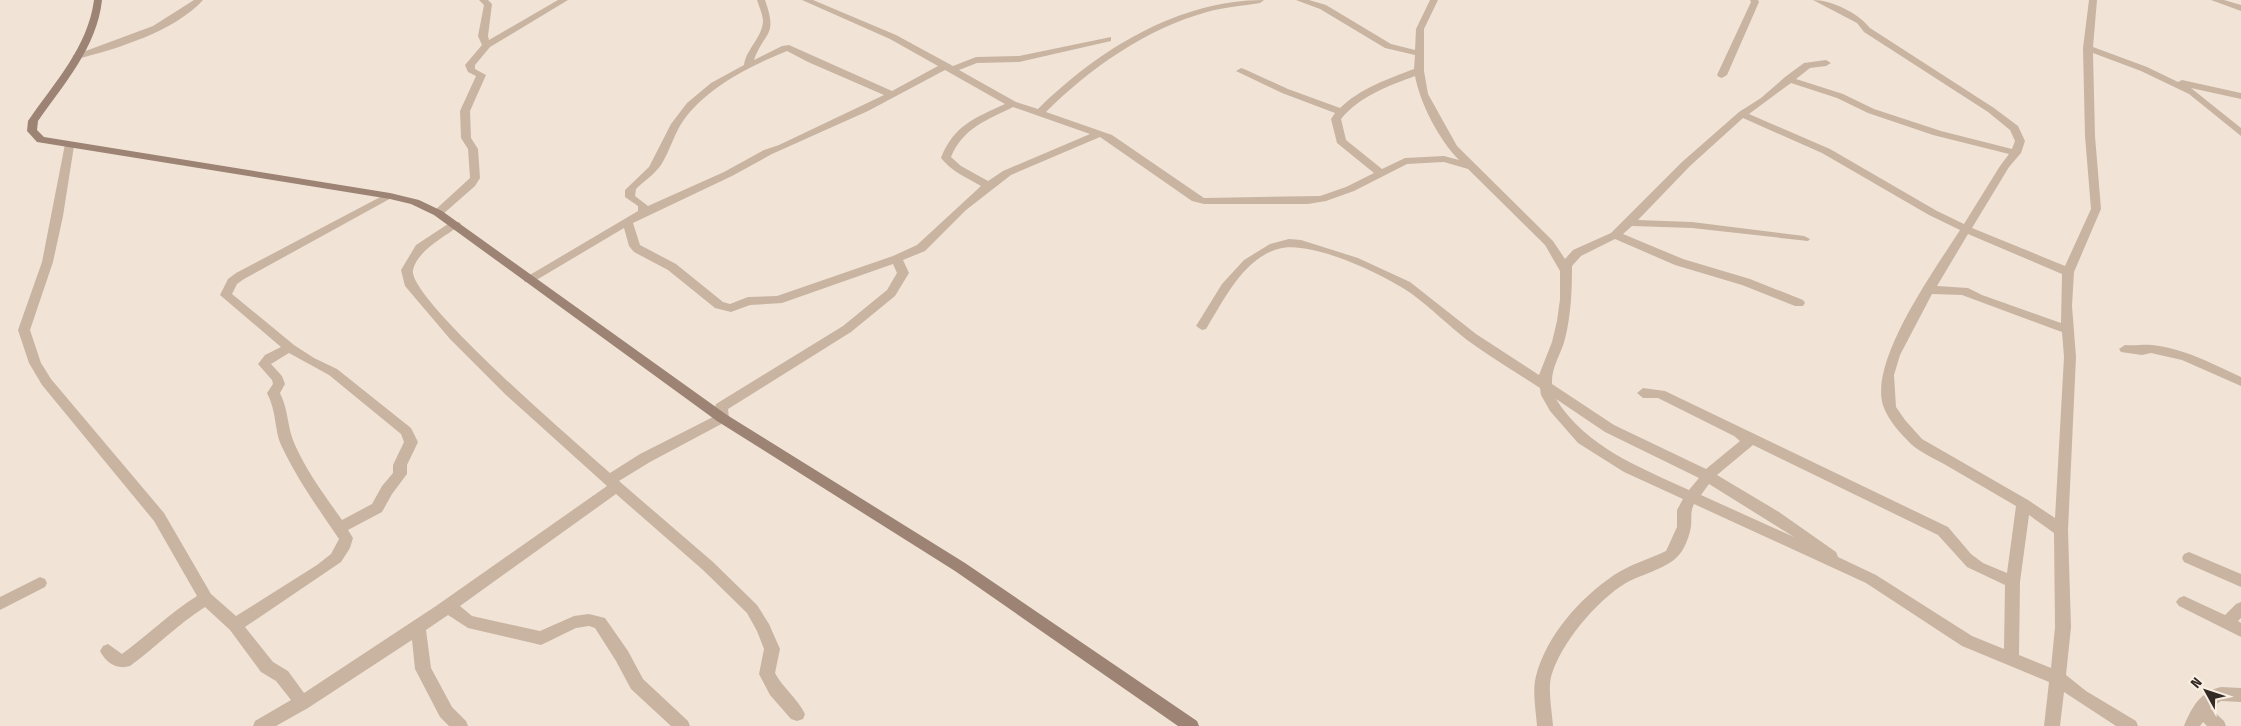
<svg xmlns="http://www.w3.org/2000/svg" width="2241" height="726" viewBox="0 0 2241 726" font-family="'Fira Sans Condensed',sans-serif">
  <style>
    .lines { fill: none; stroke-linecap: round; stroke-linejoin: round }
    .street { fill: #c9b4a2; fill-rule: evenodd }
    .secondary { fill: #9c8374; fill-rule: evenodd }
  </style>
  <rect width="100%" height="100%" fill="#f1e4d6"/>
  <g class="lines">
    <g class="street">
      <path d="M194,0H203C175,31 117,49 77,59L72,56L153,26Z"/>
      <polygon points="479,0 488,0 492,4 488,36 489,40 558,0 568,0 490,47 475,65 475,69 486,75 470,111 471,138 478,149 480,178 475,186 442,215 438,216 433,213 434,211 470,178 468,149 461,138 460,111 476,76 468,72 465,65 482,45 478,36 484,5"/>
      <path d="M757,0H765C778,37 765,30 754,60L782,46L789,45L892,91L938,66L890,39L802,0H813L896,35L953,66L976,57L1019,56L1111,37V41L1019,62L977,63L959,70L1016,102L1038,109C1098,50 1178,0 1264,0L1260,3C1243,6 1224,7 1207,12C1146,29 1090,68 1046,112L1112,135L1204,198L1320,196L1346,187L1374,173L1337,143L1331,119L1335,113L1282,93L1236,71L1241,68L1244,69L1288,89L1340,108C1361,88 1388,79 1414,69L1415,55L1385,48L1320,9L1296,0H1309L1326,5L1391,44L1415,50L1416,29L1430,0H1438L1424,29V71L1428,94L1457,146L1553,241L1565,259L1573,250L1611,233L1682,162L1739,112L1761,98L1785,77L1804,63L1826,60L1831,63L1826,66L1810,68L1796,79L1843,94L1874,109L1941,131L2012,149L2015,141L2010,130L1988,112L1864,32L1857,23L1813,0C1832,0 1858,13 1870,28L1994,108L2018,126L2025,141L2021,153L2009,167L1972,228L2065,266L2091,209L2085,136L2083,48L2089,0H2097L2093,47L2147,67L2178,82L2182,80L2241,93V99L2191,88L2241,128V136L2189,94L2141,71L2093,53L2095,136L2101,209L2074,272L2072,306L2076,357L2068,530L2071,627L2066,675L2086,691L2136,721L2138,726H2116L2064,692L2060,726H2044L2049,682L1962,646L1866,583L1694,504C1690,512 1692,518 1691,526C1690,535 1684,551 1677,557C1667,568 1640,575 1626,583C1597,600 1560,644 1551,677C1548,691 1552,711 1553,726H1537C1536,711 1532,691 1536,676C1547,635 1579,599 1614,575C1629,565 1649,559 1666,551L1677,527V510L1683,499L1624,472L1578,443L1550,411L1541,395L1540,388C1515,372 1491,357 1467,340C1448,325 1431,308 1412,294C1385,275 1310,239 1278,249C1243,259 1224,300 1206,329L1202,330L1196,326L1222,284L1244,260L1270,244L1289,239L1301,240L1358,258L1410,282L1476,334L1539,375L1552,342L1557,321L1560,299V271L1545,245L1468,169L1444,162L1407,164L1354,191L1326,201L1308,204H1204L1192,201L1100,137L1011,175L966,210L925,251L903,260L909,273L895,296L851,332L728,409L729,418L727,421L650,462L619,481L713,562L757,605L769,624L780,649L775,673C783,688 798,699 805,714L803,719L797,721L791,719L770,695L759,674L764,649L757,631L747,613L703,570L616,494L460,606L472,616L540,631L574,616L589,614L605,618L628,651L643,679L688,721L690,726H671L631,689L616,661L595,628L589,626L576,628L541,645L468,628L448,615L426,630L431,668L452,707L466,721L468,726H449L440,717L415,669L412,640L308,708L276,726H253L255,721L291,700L276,681L261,672L230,630L205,607C178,624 156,647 130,666C117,670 106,663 100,651L103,646L108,644L122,654C148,635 170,613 197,596L154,521L42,385L29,363L18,330L42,262L65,144L69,143L74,146L63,216L53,262L30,330L41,363L51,379L164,513L211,594L236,616L317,565L331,554L339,539C318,508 297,479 281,445C274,429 277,412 267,393L273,384L272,380L258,364L265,355L281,347L220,295L228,279L236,273L386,194H394L395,196L244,279L237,284L232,294L294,345L314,358L337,369L411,428L418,442L407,465V474L392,494L382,512L348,530L353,538L350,548L341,562L245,627L273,662L288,671L304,693L436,606L607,486L506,395L450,339L405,286L401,270L416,245L451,222H459L461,224L459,226C444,237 417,251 413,270C407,298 582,448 610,473L640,454L715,416V407L716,404L843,326L887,290L897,273L893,264L782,303L750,305L731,312L715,308L668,270L634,252L629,246L624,228L533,282H525L523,279L638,211V206L625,197V190L649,167L671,124L687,103L711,83L744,65C746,49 763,37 763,20C762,13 759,6 757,0ZM787,51L808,62L884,95L779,145L764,150L724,172L648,206L635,196L636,189C644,181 654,175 661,165C670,151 674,134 683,121C707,87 750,66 787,51ZM945,70L1005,104C975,118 954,125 941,158C951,171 967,178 981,186L917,245L893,256L777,296L748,297L730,304L723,302L676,264L640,245L633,223L732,176L772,154L868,111ZM1415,76C1420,103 1439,140 1459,160L1444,156L1405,158L1382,169L1346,140L1341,119C1360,96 1388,86 1415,76ZM1791,83L1837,98L1868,113L1933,135L2009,154L2000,166L1964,224L1937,211L1830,149L1749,114ZM1013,107L1090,134L1003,171L988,181L961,166L951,157C963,128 987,120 1013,107ZM1743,118L1822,153L1929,215L1960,230C1936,268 1866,364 1884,408C1889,421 1901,434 1911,444C1920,452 1933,458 1944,464C1968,478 1992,492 2016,506L2007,573L1983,563L1971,554L1948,527L1665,391L1643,388L1637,393L1643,398H1658L1734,436L1740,441L1706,469L1614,425L1552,384C1551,367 1561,355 1565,339C1571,315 1572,291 1572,266L1581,256L1615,239L1675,265L1742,285L1795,306H1803L1805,303L1803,300L1750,279L1683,259L1623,234L1632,226L1692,228L1808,241L1810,239L1804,236L1692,222L1638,220L1690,166ZM1968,234L2062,274L2061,323L1982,295L1968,288L1937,286ZM1932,294L1962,295L2062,332L2064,357L2055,518L2028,500L1922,439L1905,420L1896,407L1894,375L1900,355ZM289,353L329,375L401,434L404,442L393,465V473L382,486L372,504L342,520C325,496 307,472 295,445C287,428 289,411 280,393L285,384L282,376L271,364ZM1556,399L1605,432L1699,478L1689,490C1639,467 1586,447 1556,399ZM1753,445L1938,535L1967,567L2005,585L2004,649L1972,636L1876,575L1838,557L1836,552L1779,512L1717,475ZM1709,484L1794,537L1701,495ZM2029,515L2054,533L2055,627L2051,668L2019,655L2020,582Z"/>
      <polygon points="1750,0 1758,0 1759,2 1727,75 1722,78 1719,77 1717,75 1751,2"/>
      <polygon points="2211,0 2224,0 2241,5 2241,11"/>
      <path d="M2125,345C2135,346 2144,344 2152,345C2183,348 2213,364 2241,377V386L2182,360L2151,353L2142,355L2121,352L2119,349Z"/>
      <polygon points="2189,552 2241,574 2241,587 2184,562 2182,558 2184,554"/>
      <polygon points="40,577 45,579 47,583 45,587 0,610 0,597"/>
      <polygon points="2184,596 2225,615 2236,604 2241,602 2241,618 2238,621 2241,623 2241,637 2179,606 2176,602 2179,598"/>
      <path d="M2221,687L2241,688V702L2221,701L2210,708L2224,721L2226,726H2207L2203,722L2200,726H2184C2192,707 2200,692 2221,687Z"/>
    </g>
    <path class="secondary" d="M94,0H102C97,47 64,84 38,121L37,130L44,137L390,193L419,200L442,211L727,415L965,563L1197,721L1199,726H1178L955,571L717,421L434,215L411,204L390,199L37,142L27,131L28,121C54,83 88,47 94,0Z"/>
  </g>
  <g transform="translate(2206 691) rotate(310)" stroke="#f9efe2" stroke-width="4" paint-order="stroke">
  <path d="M0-4L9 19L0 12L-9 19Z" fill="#332925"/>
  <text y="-8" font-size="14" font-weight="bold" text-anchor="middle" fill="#332925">N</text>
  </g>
</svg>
